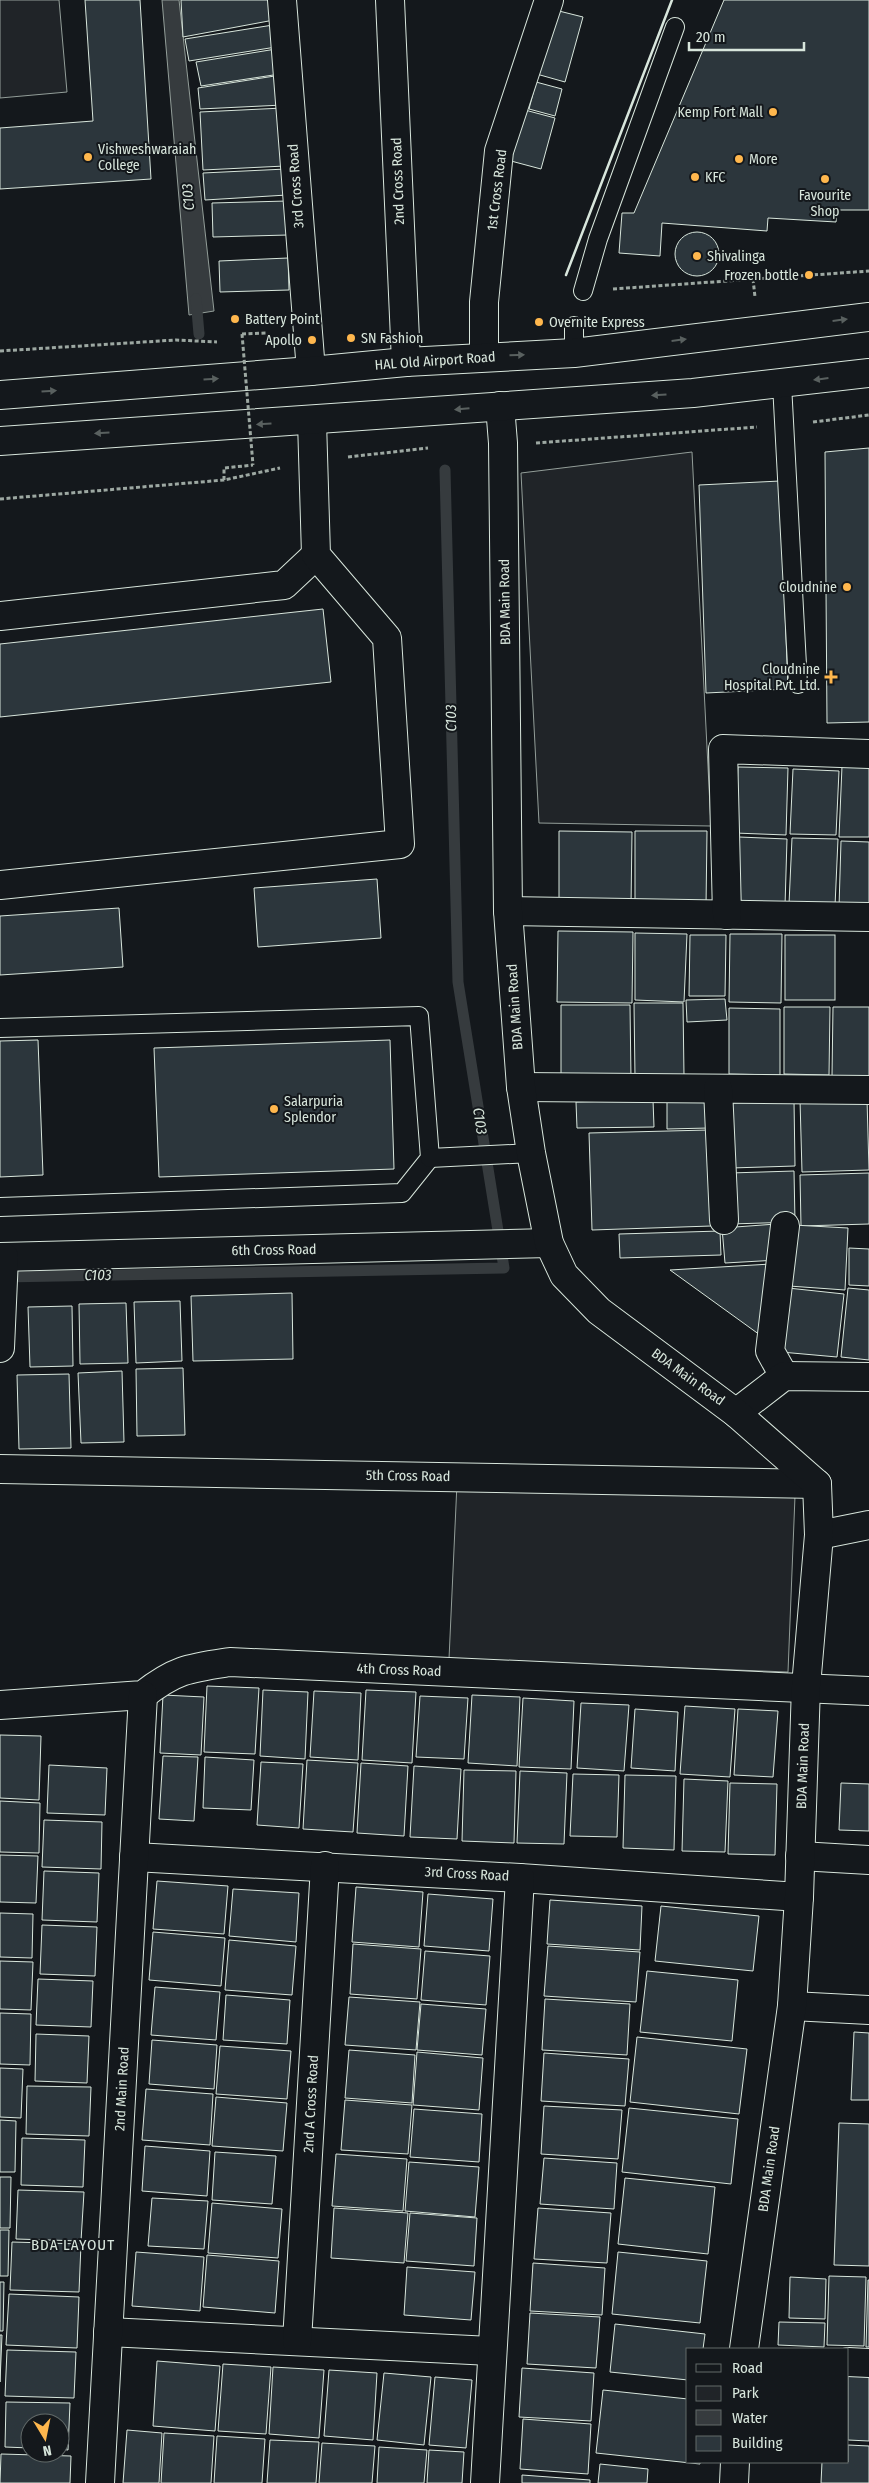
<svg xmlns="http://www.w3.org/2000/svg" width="869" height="2483" viewBox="0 0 869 2483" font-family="'Fira Sans Condensed',sans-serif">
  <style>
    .green { fill: #202428; stroke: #939e99 }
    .water { fill: #363b3e; stroke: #939e99 }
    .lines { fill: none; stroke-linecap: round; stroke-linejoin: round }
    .stream { stroke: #363b3e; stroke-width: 11 }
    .building { fill: #2c363c; stroke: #d8e6dc }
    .lane-casing { stroke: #d8e6dc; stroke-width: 20 }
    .street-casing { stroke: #d8e6dc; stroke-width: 30 }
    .secondary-casing { stroke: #d8e6dc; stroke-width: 30 }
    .primary-casing { stroke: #d8e6dc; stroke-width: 30 }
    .path { stroke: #9da8a2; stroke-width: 3; stroke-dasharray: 4 2.5; stroke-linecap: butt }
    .lane { stroke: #14181c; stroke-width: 18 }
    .street { stroke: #14181c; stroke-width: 28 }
    .secondary { stroke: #14181c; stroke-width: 28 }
    .primary { stroke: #14181c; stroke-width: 28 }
    .path-bridge { stroke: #9da8a2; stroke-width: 3; stroke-dasharray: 4 2.5; stroke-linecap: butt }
    .wall { stroke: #d8e6dc; stroke-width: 2.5 }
    .oneway { fill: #59605f }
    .poi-dot { fill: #ffb74d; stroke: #14181c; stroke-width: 2 }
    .labels { text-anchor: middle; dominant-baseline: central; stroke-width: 4; stroke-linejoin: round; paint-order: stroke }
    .poi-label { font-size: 14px; fill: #d8e6dc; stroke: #14181c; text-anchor: start }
    .street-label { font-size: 14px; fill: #d8e6dc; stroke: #14181c }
    .water-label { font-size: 15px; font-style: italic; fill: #d8e6dc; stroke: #14181c }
    .neighbourhood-label { font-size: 15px; letter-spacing: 1px; fill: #d8e6dc; stroke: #14181c }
  </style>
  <rect width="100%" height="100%" fill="#14181c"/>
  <g class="green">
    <polygon points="0,0 59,0 67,92 0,98"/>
    <polygon points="692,452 711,826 539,823 521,473"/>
    <polygon points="457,1483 795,1496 788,1672 449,1659"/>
  </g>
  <polygon class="water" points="162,0 179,0 214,311 189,315"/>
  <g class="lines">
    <g class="stream">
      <polyline points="196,299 199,334"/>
      <polyline points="2,1277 504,1268 458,982 445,470"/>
    </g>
  </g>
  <g class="building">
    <polygon points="85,0 140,0 151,179 0,189 0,128 93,121"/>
    <polygon points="181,0 272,0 274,20 183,37"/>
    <polygon points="724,0 869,0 869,210 837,210 836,222 768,218 767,231 662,223 660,256 619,253 622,213 634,213"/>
    <polygon points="551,9 583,17 565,82 533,73"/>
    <polygon points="273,25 276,47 189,61 185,39"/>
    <polygon points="276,49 280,74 201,86 196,62"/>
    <polygon points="281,75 283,105 200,109 198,88"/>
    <polygon points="536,82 562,89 555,116 529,109"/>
    <polygon points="283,108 285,166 203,170 200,112"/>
    <polygon points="525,110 555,118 541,169 511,161"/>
    <polygon points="286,169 287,195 205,200 203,173"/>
    <polygon points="287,201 288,235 213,237 212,203"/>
    <circle cx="697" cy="254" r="22"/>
    <polygon points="288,258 289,290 220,292 219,261"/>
    <polygon points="869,448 869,722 827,723 825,452"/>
    <polygon points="780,481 788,689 706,693 699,485"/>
    <polygon points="323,609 331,682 0,717 0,644"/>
    <polygon points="842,766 869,767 869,837 839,837"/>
    <polygon points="738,767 788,768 786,835 735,833"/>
    <polygon points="793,769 839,771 836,835 790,834"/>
    <polygon points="559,831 632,832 631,906 559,906"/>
    <polygon points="635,831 707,831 706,907 635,906"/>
    <polygon points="739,837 787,839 785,906 736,904"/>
    <polygon points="792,838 838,839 835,906 789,904"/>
    <polygon points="841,841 869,842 869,908 839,907"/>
    <polygon points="377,879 381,938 258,947 254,888"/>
    <polygon points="119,908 123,967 0,975 0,916"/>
    <polygon points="558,931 633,932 632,1003 557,1002"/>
    <polygon points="635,933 687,934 684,1002 635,1000"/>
    <polygon points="730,934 782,934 781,1003 729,1002"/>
    <polygon points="690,935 726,935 725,996 689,996"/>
    <rect x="785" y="935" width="50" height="65"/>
    <polygon points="725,999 727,1020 687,1022 686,1000"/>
    <polygon points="634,1003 683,1003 684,1076 635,1077"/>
    <polygon points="561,1005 630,1005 631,1079 561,1079"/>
    <polygon points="784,1007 830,1007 829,1075 784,1074"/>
    <polygon points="833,1007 869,1007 869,1077 832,1076"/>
    <polygon points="729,1008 780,1009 780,1075 729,1074"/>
    <polygon points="38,1040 43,1175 0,1177 0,1041"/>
    <polygon points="390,1040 394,1169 159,1177 154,1048"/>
    <polygon points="708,1098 709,1128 667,1129 667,1100"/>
    <polygon points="867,1099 869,1170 802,1172 800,1100"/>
    <polygon points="653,1100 654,1127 577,1128 576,1102"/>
    <polygon points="794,1101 795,1166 731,1168 730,1103"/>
    <polygon points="708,1130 711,1226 592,1230 589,1133"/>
    <polygon points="794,1171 795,1222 731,1224 730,1173"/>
    <polygon points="869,1173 869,1224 801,1226 800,1175"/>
    <polygon points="776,1224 778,1260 725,1263 722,1228"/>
    <polygon points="793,1225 848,1228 845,1290 789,1286"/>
    <polygon points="720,1231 721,1255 620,1258 619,1234"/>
    <polygon points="849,1248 869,1249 869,1286 849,1285"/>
    <polygon points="771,1264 760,1335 670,1270"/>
    <polygon points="788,1288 844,1294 837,1357 781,1352"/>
    <polygon points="848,1288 869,1290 869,1360 841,1357"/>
    <polygon points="292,1293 293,1359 193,1361 191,1296"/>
    <polygon points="180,1301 182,1361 136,1363 134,1302"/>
    <polygon points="126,1303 128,1363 80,1364 79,1304"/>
    <polygon points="72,1306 73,1366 30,1367 28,1307"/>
    <polygon points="183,1368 185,1435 137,1436 136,1369"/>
    <polygon points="122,1371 124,1442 81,1443 78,1373"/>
    <polygon points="69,1374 71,1448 19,1449 17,1375"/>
    <polygon points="207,1686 259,1688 255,1754 204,1752"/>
    <polygon points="263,1690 308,1692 305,1759 260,1756"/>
    <polygon points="366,1690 416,1692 412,1763 362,1760"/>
    <polygon points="314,1691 361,1693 358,1760 310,1757"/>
    <polygon points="163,1695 204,1697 201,1755 160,1753"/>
    <polygon points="472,1695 520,1697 517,1766 468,1763"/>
    <polygon points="420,1696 468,1698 464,1759 416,1757"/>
    <polygon points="523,1698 574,1701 571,1769 519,1767"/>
    <polygon points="581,1703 629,1705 624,1771 577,1768"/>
    <polygon points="685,1706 735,1709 730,1777 680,1774"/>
    <polygon points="635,1709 678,1712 675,1771 631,1768"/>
    <polygon points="738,1709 778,1711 773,1777 734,1775"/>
    <polygon points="0,1735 41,1736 39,1800 0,1798"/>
    <polygon points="163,1756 198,1757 194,1821 159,1819"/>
    <polygon points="205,1757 254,1760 251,1810 203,1808"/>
    <polygon points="307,1760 358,1763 353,1832 303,1829"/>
    <polygon points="261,1762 303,1764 299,1828 257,1825"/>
    <polygon points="361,1763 408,1766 404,1836 357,1833"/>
    <polygon points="49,1765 107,1768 105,1815 47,1813"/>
    <polygon points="414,1766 461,1769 457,1839 410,1837"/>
    <polygon points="464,1770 516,1771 514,1843 462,1841"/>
    <polygon points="520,1771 567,1773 564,1844 517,1843"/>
    <polygon points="573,1774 619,1775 617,1837 570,1836"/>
    <polygon points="625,1775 676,1776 674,1850 623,1848"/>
    <polygon points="684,1779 728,1781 725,1852 682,1851"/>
    <polygon points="730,1783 777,1784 775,1855 728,1854"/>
    <polygon points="841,1783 869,1784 869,1831 839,1830"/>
    <polygon points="0,1801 40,1803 39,1853 0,1852"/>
    <polygon points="44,1820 102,1822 101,1869 42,1867"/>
    <polygon points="0,1855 38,1856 36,1903 0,1902"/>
    <polygon points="44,1871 99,1873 97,1922 42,1920"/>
    <polygon points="157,1881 228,1886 224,1934 153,1929"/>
    <polygon points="356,1887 423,1892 419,1947 352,1942"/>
    <polygon points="233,1889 299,1893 296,1942 229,1936"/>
    <polygon points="428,1894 493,1899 489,1951 424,1946"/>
    <polygon points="550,1900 642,1906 640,1950 547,1944"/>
    <polygon points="661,1906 759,1916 753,1971 655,1961"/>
    <polygon points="0,1913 33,1914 32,1958 0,1957"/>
    <polygon points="42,1925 97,1927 95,1976 40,1974"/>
    <polygon points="153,1932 225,1938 221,1986 149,1980"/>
    <polygon points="229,1940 296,1946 292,1995 225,1990"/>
    <polygon points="353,1944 421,1949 417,1999 350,1994"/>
    <polygon points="548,1946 640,1952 636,2002 544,1996"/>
    <polygon points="425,1951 490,1956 486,2005 421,2000"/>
    <polygon points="0,1961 33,1962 31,2010 0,2009"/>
    <polygon points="647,1971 738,1980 732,2041 640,2032"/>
    <polygon points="38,1979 93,1981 91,2027 36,2025"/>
    <polygon points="155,1987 220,1992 216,2040 151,2035"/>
    <polygon points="226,1995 290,2000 287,2044 223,2040"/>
    <polygon points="349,1997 420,2002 416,2050 345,2045"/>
    <polygon points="545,1999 630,2004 627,2055 542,2050"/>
    <polygon points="421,2004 486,2009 482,2055 417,2050"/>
    <polygon points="0,2013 31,2014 30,2065 0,2064"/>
    <polygon points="854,2032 869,2033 869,2100 851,2100"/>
    <polygon points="36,2034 89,2036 87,2083 35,2081"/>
    <polygon points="637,2037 747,2049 739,2114 630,2102"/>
    <polygon points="152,2040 217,2045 214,2089 149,2084"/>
    <polygon points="220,2046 291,2051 287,2099 216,2094"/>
    <polygon points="349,2050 415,2055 412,2103 345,2098"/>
    <polygon points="417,2052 483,2058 479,2110 413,2105"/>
    <polygon points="544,2053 629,2059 625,2106 541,2101"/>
    <polygon points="0,2068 23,2069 21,2118 0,2117"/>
    <polygon points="27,2086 91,2087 89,2136 26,2134"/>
    <polygon points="146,2089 213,2094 210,2145 142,2140"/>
    <polygon points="216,2097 287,2103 283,2151 212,2146"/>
    <polygon points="345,2100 412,2105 408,2154 341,2150"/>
    <polygon points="544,2106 622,2110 618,2159 541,2154"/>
    <polygon points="629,2108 738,2119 731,2184 622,2172"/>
    <polygon points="414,2109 482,2114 479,2162 410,2157"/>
    <polygon points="0,2120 16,2121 15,2172 0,2172"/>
    <polygon points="839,2123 869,2124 869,2266 834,2265"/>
    <polygon points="22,2138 85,2140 83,2187 21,2185"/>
    <polygon points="145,2146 210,2151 207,2196 142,2191"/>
    <polygon points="215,2152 276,2156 272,2204 212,2200"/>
    <polygon points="336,2154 407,2159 403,2211 332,2206"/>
    <polygon points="544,2158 617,2163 614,2209 540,2204"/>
    <polygon points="409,2162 479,2167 475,2217 405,2211"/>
    <polygon points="0,2177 11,2177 10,2228 0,2228"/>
    <polygon points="625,2178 715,2187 708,2254 618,2244"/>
    <polygon points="18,2190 84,2192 81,2241 16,2239"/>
    <polygon points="152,2198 208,2201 204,2249 148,2246"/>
    <polygon points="212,2203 282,2209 278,2258 208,2253"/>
    <polygon points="334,2208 408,2213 404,2263 331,2258"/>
    <polygon points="538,2208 611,2213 607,2263 534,2259"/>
    <polygon points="410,2213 477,2218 474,2266 406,2261"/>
    <polygon points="0,2230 9,2230 8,2276 0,2276"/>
    <polygon points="12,2242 81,2244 79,2292 10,2290"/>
    <polygon points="136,2252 204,2257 200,2311 132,2306"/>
    <polygon points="618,2252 707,2261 700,2323 612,2314"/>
    <polygon points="207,2255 279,2261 275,2313 203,2307"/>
    <polygon points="533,2263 605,2268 602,2315 530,2311"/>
    <polygon points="407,2267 475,2272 471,2320 404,2315"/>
    <polygon points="829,2276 866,2277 864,2346 827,2345"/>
    <polygon points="790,2277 826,2279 825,2319 789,2318"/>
    <polygon points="868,2280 869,2280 869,2347 866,2347"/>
    <polygon points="0,2282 4,2282 3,2331 0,2331"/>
    <polygon points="9,2294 79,2297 77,2348 6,2345"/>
    <polygon points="530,2313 600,2317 596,2368 527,2364"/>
    <polygon points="779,2322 825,2323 824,2347 778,2345"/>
    <polygon points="615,2324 705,2334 703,2349 688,2349 688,2380 610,2372"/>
    <polygon points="0,2335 2,2335 0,2382"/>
    <polygon points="7,2350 76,2352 74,2398 5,2396"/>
    <polygon points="157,2361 220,2366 215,2431 153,2426"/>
    <polygon points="223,2364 271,2367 266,2434 218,2431"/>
    <polygon points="273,2367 324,2370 319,2438 269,2434"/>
    <polygon points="522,2368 594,2373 591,2421 519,2417"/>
    <polygon points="848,2369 869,2370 869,2441 848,2440"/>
    <polygon points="329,2370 377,2373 373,2440 324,2436"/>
    <polygon points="384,2373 431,2377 424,2445 377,2440"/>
    <polygon points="435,2377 472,2380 466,2448 429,2445"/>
    <polygon points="603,2390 688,2399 688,2462 700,2462 700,2464 596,2453"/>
    <polygon points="6,2402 70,2403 68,2450 60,2449 60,2423 30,2423 30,2448 5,2447"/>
    <polygon points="523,2419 591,2424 588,2474 520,2469"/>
    <polygon points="127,2430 162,2433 159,2483 123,2483"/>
    <polygon points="164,2433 214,2436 211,2483 161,2483"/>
    <polygon points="217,2436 265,2439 262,2483 214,2483"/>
    <polygon points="270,2440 319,2442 316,2483 267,2483"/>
    <polygon points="322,2443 375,2446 372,2483 319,2483"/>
    <polygon points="848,2445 869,2446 869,2483 821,2483 822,2462 848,2462"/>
    <polygon points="379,2447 427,2450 424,2483 377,2483"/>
    <polygon points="429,2450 464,2452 462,2483 427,2483"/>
    <polygon points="1,2454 71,2456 70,2483 0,2483"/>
    <polygon points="600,2464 648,2469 647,2483 598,2483"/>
    <polygon points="522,2475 590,2480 590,2483 522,2483"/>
  </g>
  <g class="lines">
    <g class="lane-casing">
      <g id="lane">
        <polyline points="583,291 598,239 675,27"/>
        <polyline points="574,326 574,353"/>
        <polyline points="782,384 798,684"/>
        <polyline points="0,1028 419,1016 430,1158 402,1193 0,1207"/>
        <polyline points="430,1158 531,1153"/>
      </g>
    </g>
    <g class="street-casing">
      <g id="street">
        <polyline points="282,0 311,371"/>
        <polyline points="390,0 406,362"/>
        <polyline points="484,357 484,302 499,151 549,0"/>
        <polyline points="0,616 284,585 316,555"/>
        <polyline points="0,885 400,844 387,638 316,555 312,421"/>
        <polyline points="508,911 869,917"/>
        <polyline points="727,915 723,749 869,754"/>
        <polyline points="521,1087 869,1090"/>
        <polyline points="718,1089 724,1220"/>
        <polyline points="0,1257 549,1243"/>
        <polyline points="0,1348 4,1257"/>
        <polyline points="784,1376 770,1351 785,1226"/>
        <polyline points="736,1413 784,1376 869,1377"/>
        <polyline points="0,1469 817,1484"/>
        <polyline points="819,1535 869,1525"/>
        <path d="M0,1705L143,1695C176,1669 190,1668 230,1662L869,1691"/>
        <polyline points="800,1856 869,1860"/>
        <polyline points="134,1857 520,1878 799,1897"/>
        <polyline points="792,2006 869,2010"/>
        <polyline points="108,2332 491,2351"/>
        <polyline points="297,2341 325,1866"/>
        <polyline points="848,2362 869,2363"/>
        <polyline points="100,2483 143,1695"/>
        <polyline points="485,2483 520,1878"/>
      </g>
    </g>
    <g class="secondary-casing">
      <g id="secondary">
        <polyline points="500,406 503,443 508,911 521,1087 531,1153 549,1243 564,1275 599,1311 736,1413 817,1484 819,1535 806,1686 799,1897 792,2006 744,2349"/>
        <polyline points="734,2483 735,2462"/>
      </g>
    </g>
    <g class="primary-casing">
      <g id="primary">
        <polyline points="0,395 311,371 406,362 574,353 869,317"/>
        <polyline points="0,441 693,393 869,373"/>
      </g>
    </g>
    <g class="path">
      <polyline points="753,279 755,297"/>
      <polyline points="613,289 869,271"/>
      <polyline points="242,334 266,333"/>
      <polyline points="0,351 176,340 217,342"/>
      <polyline points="813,422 869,415"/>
      <polyline points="536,443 757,427"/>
      <polyline points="348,457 428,448"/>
      <polyline points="224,480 224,468 253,465"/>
      <polyline points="0,499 224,480 280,468"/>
    </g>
    <use href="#lane" class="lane"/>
    <use href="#street" class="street"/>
    <use href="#secondary" class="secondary"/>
    <use href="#primary" class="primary"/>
    <polyline class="path-bridge" points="242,334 253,465"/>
    <polyline class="wall" points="566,275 672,0"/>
  </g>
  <defs><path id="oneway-solid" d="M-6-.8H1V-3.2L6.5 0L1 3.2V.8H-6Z" transform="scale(1.25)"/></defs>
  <g class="oneway">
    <use href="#oneway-solid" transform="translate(840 320) rotate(-7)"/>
    <use href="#oneway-solid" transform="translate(679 340) rotate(-7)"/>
    <use href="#oneway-solid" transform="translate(517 355) rotate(-2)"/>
    <use href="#oneway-solid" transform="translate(211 379) rotate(-4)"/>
    <use href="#oneway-solid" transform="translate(821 379) rotate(173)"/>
    <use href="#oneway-solid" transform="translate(49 391) rotate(-4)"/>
    <use href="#oneway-solid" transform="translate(659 395) rotate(176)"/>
    <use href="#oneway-solid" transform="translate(462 409) rotate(175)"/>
    <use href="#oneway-solid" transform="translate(264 424) rotate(177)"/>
    <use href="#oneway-solid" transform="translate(102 433) rotate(177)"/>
  </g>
  <g class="poi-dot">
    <circle cx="773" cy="112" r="5"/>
    <circle cx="88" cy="157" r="5"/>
    <circle cx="739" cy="159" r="5"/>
    <circle cx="695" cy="177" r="5"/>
    <circle cx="825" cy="179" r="5"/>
    <circle cx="697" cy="256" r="5"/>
    <circle cx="809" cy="275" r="5"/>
    <circle cx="235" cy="319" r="5"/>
    <circle cx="539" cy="322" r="5"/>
    <circle cx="351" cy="338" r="5"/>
    <circle cx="312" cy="340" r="5"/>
    <circle cx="847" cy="587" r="5"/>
    <path d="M828.5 669.5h5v5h5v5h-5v5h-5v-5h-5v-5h5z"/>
    <circle cx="274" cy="1109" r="5"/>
  </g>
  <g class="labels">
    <g class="poi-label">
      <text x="763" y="112" text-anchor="end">Kemp Fort Mall</text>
      <text x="98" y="149">Vishweshwaraiah<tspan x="98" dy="16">College</tspan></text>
      <text x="749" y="159">More</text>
      <text x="705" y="177">KFC</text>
      <text x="825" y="195" text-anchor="middle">Favourite<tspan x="825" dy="16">Shop</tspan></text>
      <text x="707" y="256">Shivalinga</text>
      <text x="799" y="275" text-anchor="end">Frozen bottle</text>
      <text x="245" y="319">Battery Point</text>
      <text x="549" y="322">Overnite Express</text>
      <text x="361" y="338">SN Fashion</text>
      <text x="302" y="340" text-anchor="end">Apollo</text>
      <text x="837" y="587" text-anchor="end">Cloudnine</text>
      <text x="820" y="669" text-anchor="end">Cloudnine<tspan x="820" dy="16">Hospital Pvt. Ltd.</tspan></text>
      <text x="284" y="1101">Salarpuria<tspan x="284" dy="16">Splendor</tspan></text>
    </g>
    <g class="street-label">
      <text transform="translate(398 181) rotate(-92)">2nd Cross Road</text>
      <text transform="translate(296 186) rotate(-94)">3rd Cross Road</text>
      <text transform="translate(497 190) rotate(-83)">1st Cross Road</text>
      <text transform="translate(435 361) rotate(-4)">HAL Old Airport Road</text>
      <text transform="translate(505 602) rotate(-91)">BDA Main Road</text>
      <text transform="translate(515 1007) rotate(-94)">BDA Main Road</text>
      <text transform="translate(274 1250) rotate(-1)">6th Cross Road</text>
      <text transform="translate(688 1377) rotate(36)">BDA Main Road</text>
      <text transform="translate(408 1476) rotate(1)">5th Cross Road</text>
      <text transform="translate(399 1670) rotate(2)">4th Cross Road</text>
      <text transform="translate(803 1766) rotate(-88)">BDA Main Road</text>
      <text transform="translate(467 1874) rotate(3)">3rd Cross Road</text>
      <text transform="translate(122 2089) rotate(-87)">2nd Main Road</text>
      <text transform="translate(311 2104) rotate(-87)">2nd A Cross Road</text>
      <text transform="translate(769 2169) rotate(-82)">BDA Main Road</text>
    </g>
    <g class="water-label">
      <text transform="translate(188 197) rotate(-95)">C103</text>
      <text transform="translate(451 718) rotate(-91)">C103</text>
      <text transform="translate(480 1121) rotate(81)">C103</text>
      <text transform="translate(98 1275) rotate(-1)">C103</text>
    </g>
    <g class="neighbourhood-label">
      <text x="73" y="2245">BDA LAYOUT</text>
    </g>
  </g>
  <rect x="686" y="2348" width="162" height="115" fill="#14181c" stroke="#626a69"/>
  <rect x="696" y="2364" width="25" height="8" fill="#14181c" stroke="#626a69"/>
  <text x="732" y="2373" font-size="15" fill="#d8e6dc">Road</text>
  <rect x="696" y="2386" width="25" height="15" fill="#202428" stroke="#626a69"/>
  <text x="732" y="2398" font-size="15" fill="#d8e6dc">Park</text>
  <rect x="696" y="2410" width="25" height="15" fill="#363b3e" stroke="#626a69"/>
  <text x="732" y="2423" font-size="15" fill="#d8e6dc">Water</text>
  <rect x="696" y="2436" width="25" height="15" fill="#2c363c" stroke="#626a69"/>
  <text x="732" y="2448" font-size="15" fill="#d8e6dc">Building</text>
  <g transform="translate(45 2438) rotate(170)"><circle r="24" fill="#14181c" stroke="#626a69"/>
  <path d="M0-4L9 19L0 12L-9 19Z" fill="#ffb74d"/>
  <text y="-8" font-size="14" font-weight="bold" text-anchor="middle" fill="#d8e6dc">N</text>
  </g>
  <path d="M689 42v8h115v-8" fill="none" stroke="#d8e6dc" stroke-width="2.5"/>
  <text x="696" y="42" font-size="15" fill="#d8e6dc" stroke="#14181c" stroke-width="4" paint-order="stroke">20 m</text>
</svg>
